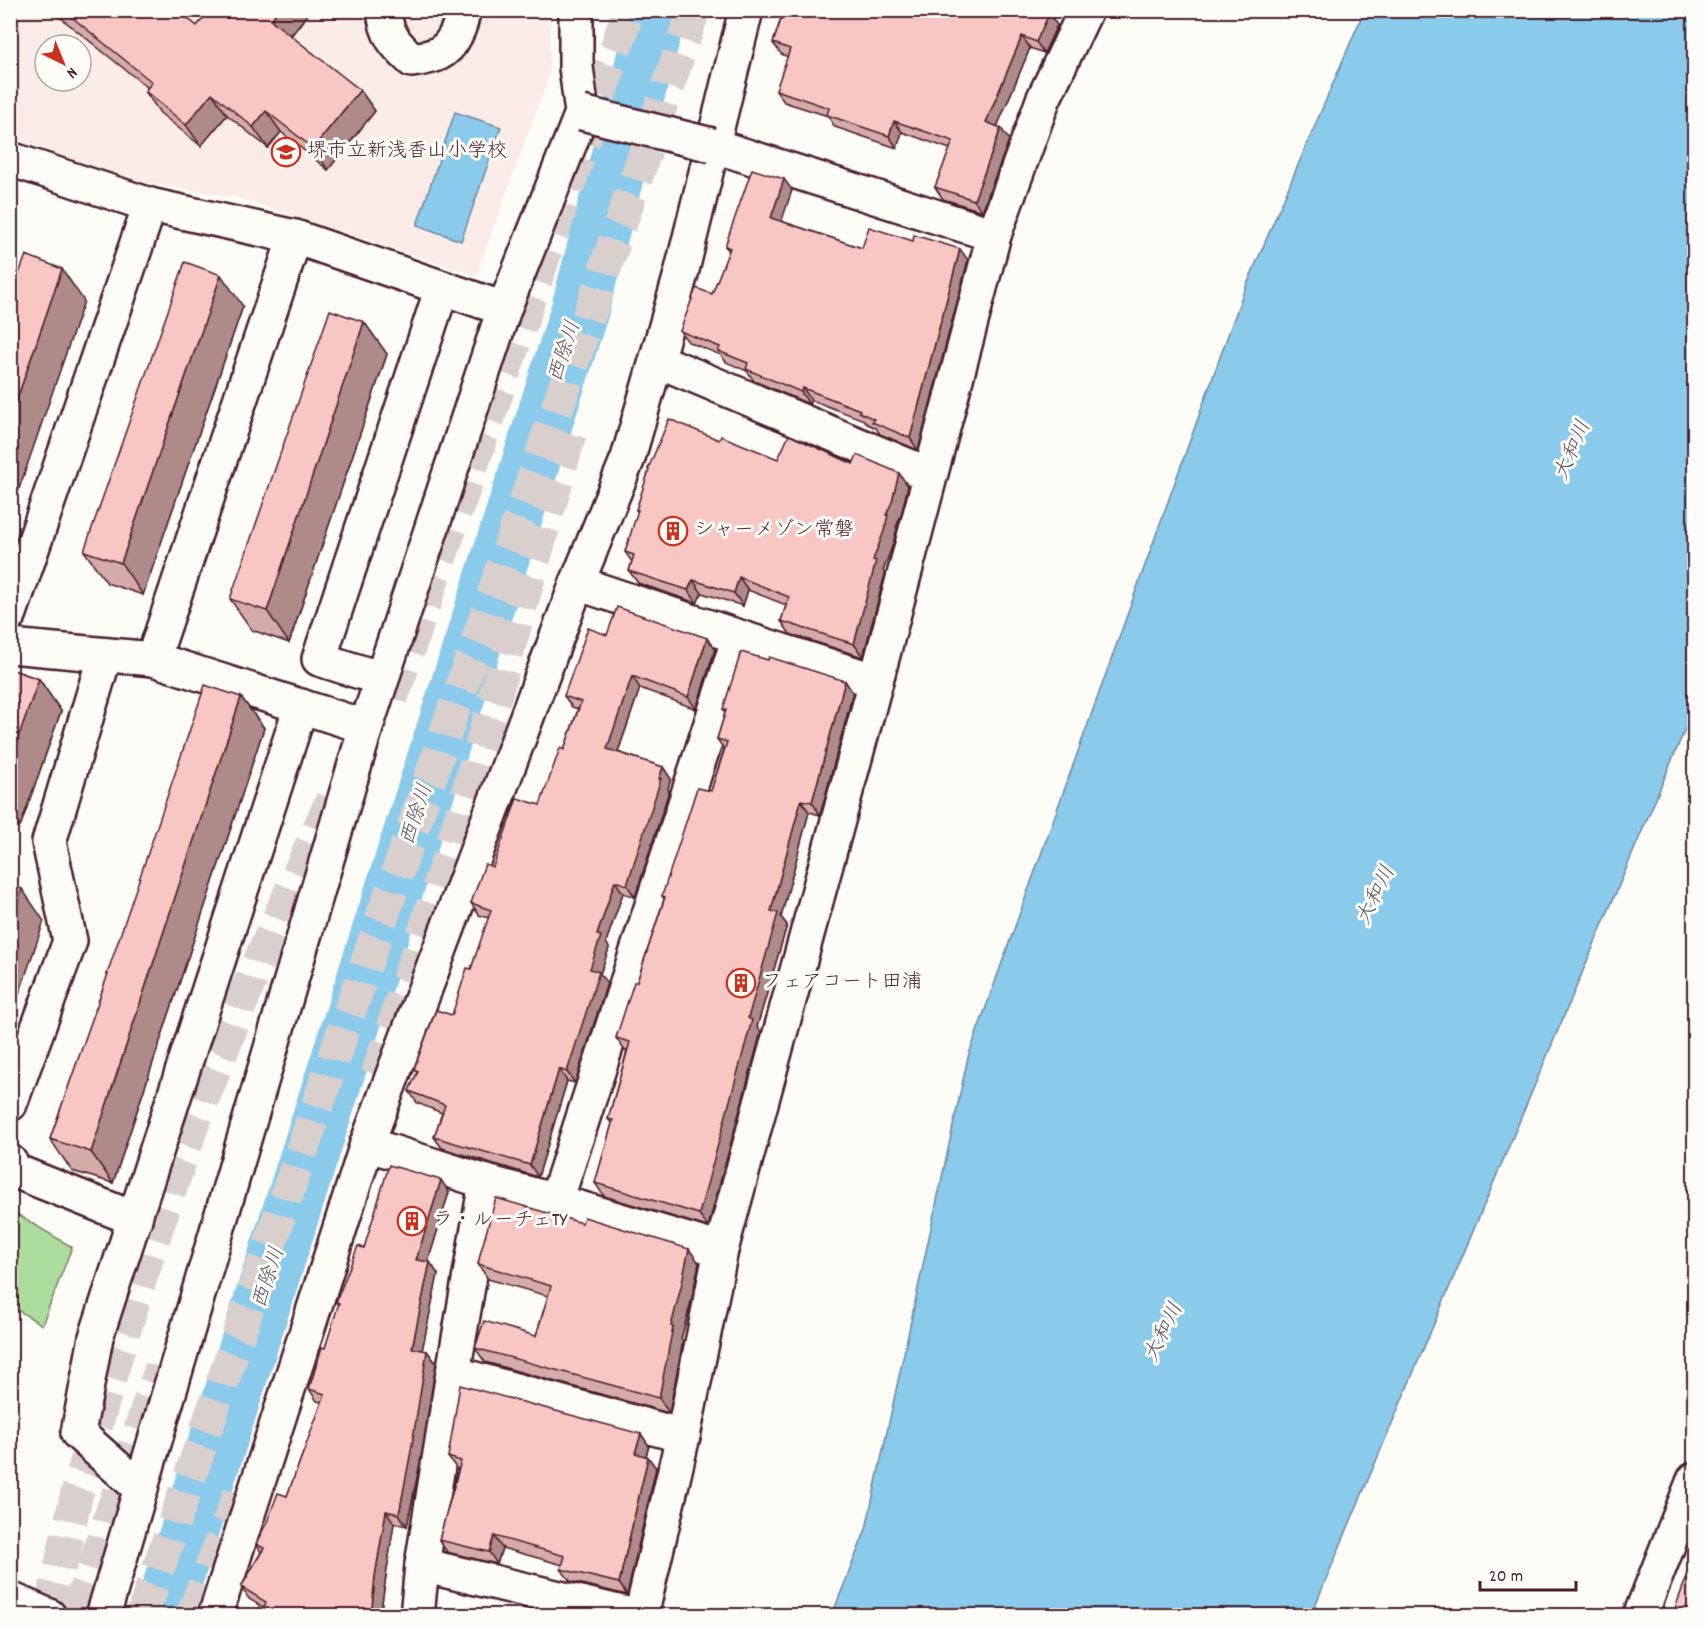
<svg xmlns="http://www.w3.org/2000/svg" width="1705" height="1626" viewBox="0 0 1705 1626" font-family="Dekko,'Klee One',sans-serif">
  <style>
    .built { fill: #fcece7; fill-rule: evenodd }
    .green { fill: #acdd9d; stroke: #7b7e64; stroke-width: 1.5 }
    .water { fill: #8acaeb; stroke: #70869e; stroke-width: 1.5 }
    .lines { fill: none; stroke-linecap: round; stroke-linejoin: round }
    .river { stroke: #8acaeb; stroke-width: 58 }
    .highway-tunnel { stroke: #d9d0ce; stroke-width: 33; stroke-dasharray: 33 16; stroke-linecap: butt }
    .minor-casing { stroke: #4a1f2b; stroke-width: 38 }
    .minor { stroke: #fdfcf7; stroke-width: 33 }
    .minor-bridge-casing { stroke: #4a1f2b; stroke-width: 38; stroke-linecap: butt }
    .minor-bridge { stroke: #fdfcf7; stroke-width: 33 }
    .wall { fill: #d5aba8; stroke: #4a1f2b; stroke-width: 1.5 }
    .shaded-wall { fill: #ae8b88; stroke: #4a1f2b; stroke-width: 1.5 }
    .building { fill: #f8c7c3; stroke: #4a1f2b; stroke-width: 1.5 }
    .labels { text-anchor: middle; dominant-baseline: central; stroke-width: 6; stroke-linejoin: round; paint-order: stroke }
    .poi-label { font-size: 20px; fill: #4a1f2b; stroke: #fdfcf7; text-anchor: start }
    .water-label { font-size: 21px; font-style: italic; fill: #5d5265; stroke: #fdfcf7 }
  </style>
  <rect width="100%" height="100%" fill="#fdfcf7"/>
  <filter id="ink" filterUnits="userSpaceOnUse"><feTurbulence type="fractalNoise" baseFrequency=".0167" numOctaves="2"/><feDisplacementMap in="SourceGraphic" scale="12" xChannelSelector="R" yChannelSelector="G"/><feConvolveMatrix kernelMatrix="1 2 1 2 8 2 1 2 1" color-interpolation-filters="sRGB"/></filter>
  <g filter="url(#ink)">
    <path class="built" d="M11,11H551L549,76L476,276L239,198L132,181L90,164L11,139ZM45,45H81V81H45Z"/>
    <polygon class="green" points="10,1210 72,1247 42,1325 11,1306"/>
    <g class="water">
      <polygon points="1364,11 1694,11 1694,708 1311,1615 832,1615 866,1529 968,1057 1242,296"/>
      <polygon points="455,112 501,127 461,241 417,225"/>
    </g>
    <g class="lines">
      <polyline class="river" points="162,1616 580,309 658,10"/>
      <g class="highway-tunnel">
        <polyline points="392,698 629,10"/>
        <polyline points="377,1075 453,843 573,424"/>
        <polyline points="49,1616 76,1497 115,1361 152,1243 191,1130 246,991 336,790"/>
        <polyline points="76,1616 161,1368"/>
        <polyline points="142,1616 694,10"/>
        <polyline points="192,1616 240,1492"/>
      </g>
      <g class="minor-casing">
        <g id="minor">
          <path d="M384,10C386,35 395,44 412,60C433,57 446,55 456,34C460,26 462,20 463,10"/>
          <polyline points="712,145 994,235"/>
          <polyline points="10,159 150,205 295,237 504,309"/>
          <polyline points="657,360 930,475"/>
          <polyline points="577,583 739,637 556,1201 721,1250"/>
          <polyline points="10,613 150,205"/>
          <polyline points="739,637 876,681"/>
          <polyline points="10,646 153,659 366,727"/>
          <polyline points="153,659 295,237"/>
          <polyline points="382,679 319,659 442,288"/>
          <polyline points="10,1104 70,941 49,842 105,655"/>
          <polyline points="367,1144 486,1182 453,1373 683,1436"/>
          <polyline points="10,1162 15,1171 135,1219"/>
          <polyline points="486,1182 556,1201"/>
          <polyline points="141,1489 78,1433 96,1337 301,706"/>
          <polyline points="422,1565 453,1373"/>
          <polyline points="10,1599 49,1616"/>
          <polyline points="103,1616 366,727 504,309 582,113 576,67 576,10"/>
          <polyline points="215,1616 367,1144 577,583 628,458 681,274 746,10"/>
          <polyline points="417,1616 422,1565 635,1616"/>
          <polyline points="641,1616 683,1436 721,1250 876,681 994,235 1043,100 1086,10"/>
          <polyline points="1640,1616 1694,1480"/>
        </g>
      </g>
      <use href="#minor" class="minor"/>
      <g class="minor-bridge-casing">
        <polyline id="minor-bridge" points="582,113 712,145"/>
      </g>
      <use href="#minor-bridge" class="minor-bridge"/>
    </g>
    <g class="wall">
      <polygon points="51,10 177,10 197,26 210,10 311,10 291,36 360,90 375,111 328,170 281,132 268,148 227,115 201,146 160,113 145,91 148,88"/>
      <polygon points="771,10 1042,10 1049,14 1057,25 1044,53 1030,48 997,127 1009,140 982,211 943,199 935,187 950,149 902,132 897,148 835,127 828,116 784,102 776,90 788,57 781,54 773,43 781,18 774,15"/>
      <polygon points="792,190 781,221 862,248 968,260 918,450 880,434 876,428 867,424 864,420 811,400 809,404 754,381 747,371 726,362 721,355 688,342 680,331 712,294 729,251 725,246"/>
      <polygon points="243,306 143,595 107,583 84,551"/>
      <polygon points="364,322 387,354 289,643 252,630 230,599"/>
      <polygon points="719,440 778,459 853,464 908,486 901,515 896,527 897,528 893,544 883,571 885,574 863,657 790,634 781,621 786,605 748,590 743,606 702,593 697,603 638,583 629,571 632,562 625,552 638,512 636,510 649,471 648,469"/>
      <polygon points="607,635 715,649 696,709 640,688 618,752 663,767 671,779 668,788 669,791 635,897 623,893 606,942 609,948 600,974 607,983 575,1083 567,1081 538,1177 442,1148 434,1137 442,1113 417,1103 409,1091 417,1073 414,1069 452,1015 471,969 489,918 479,915 471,903 493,867 540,805 564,750 578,709 572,707 564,696"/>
      <polygon points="768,660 845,681 853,693 820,815 809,812 781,917 787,925 757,1027 761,1032 708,1227 604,1196 595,1183 612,1124 608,1119 627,1051 625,1051 616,1038 637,982 664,899 662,896 711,791 724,749 717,739 725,713 723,709"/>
      <polygon points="10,669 39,679 61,711 20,827 10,824"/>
      <polygon points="241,697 264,728 113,1183 72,1171 50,1139 108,975 107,974"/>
      <polygon points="449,1192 428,1262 438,1274 422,1350 427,1351 436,1363 420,1463 407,1526 394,1523 381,1609 386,1616 261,1616 264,1608 249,1599 241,1587 261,1552 256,1544 287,1496 322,1402 317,1401 309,1389 325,1348 339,1305 336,1302 364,1248"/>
      <polygon points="699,1263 691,1302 681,1339 683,1341 669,1413 485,1362 475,1348 536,1336 548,1296 488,1279 478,1264"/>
      <polygon points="641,1434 649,1446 646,1456 648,1457 656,1468 627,1595 570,1581 561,1569 563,1565 502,1548 497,1564 447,1552 439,1540 458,1469 457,1469 448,1457"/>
    </g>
    <g class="shaded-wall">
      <polygon points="278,10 311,10 286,41 271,20"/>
      <polygon points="1049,14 1057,25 1044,53 1036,42"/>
      <polygon points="1022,36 1030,48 994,134 986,122"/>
      <polygon points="360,90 375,111 328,170 313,148"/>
      <polygon points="212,93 227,115 201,146 186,125"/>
      <polygon points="266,111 281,132 268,148 253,127"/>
      <polygon points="894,121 902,132 897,148 889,136"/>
      <polygon points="1001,128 1009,140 982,211 974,200"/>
      <polygon points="784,179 792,190 779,229 771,218"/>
      <polygon points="960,249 968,260 918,450 910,438"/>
      <polygon points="62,269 84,301 10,515 10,419"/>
      <polygon points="221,275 243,306 143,595 121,563"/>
      <polygon points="364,322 387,354 289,643 267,611"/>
      <polygon points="803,388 811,400 809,404 801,392"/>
      <polygon points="899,473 908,486 901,515 896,527 897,528 893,544 883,571 885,574 863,657 854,644 873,560"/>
      <polygon points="739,577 748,590 743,606 734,593"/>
      <polygon points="693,580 702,593 697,603 688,590"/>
      <polygon points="707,638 715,649 696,709 688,697"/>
      <polygon points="632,676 640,688 615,760 607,749"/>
      <polygon points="39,679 61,711 20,827 10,814 10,760"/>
      <polygon points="845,681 853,693 820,815 812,802"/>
      <polygon points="241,697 264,728 113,1183 91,1152"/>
      <polygon points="663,767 671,779 668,788 669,791 635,897 627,885"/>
      <polygon points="801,800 809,812 781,917 787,925 757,1027 761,1032 708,1227 699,1214 748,1018 771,911"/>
      <polygon points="615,881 623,893 606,942 609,948 600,974 607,983 575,1083 567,1072 590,969 597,935"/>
      <polygon points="22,889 44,921 10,1021 10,923"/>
      <polygon points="559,1069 567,1081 538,1177 530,1165"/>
      <polygon points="441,1180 449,1192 425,1272 416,1260"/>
      <polygon points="689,1249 699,1263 691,1302 681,1339 683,1341 669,1413 659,1398 671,1326"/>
      <polygon points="430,1262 438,1274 420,1360 412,1348"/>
      <polygon points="427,1351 436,1363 420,1463 407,1526 399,1514"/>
      <polygon points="641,1434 649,1446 643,1464 635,1453"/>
      <polygon points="648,1457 656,1468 627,1595 619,1583"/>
      <polygon points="386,1511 394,1523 381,1609 386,1616 378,1616 372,1607 375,1576"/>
      <polygon points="494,1536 502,1548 497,1564 489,1552"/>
    </g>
    <g class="building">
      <polygon points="63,10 177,10 197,26 210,10 278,10 271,20 360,90 313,148 266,111 253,127 212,93 186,125 145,91 152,82"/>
      <polygon points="783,10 1042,10 1049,14 1036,42 1022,36 986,122 1001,128 974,200 935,187 953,141 894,121 889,136 827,115 829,108 776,90 790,49 773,43 784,11"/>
      <polygon points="752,169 784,179 771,218 862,248 869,227 913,241 914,235 960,249 910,438 872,422 874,419 859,412 860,410 803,388 801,392 746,369 748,363 718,351 720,347 680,331 696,288 712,294 730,248 725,246"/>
      <polygon points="26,255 62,269 10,419 10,298"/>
      <polygon points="185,262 221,275 121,563 84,551"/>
      <polygon points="330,310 364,322 267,611 230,599"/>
      <polygon points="669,419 719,440 721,436 778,459 789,435 853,464 857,455 899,473 892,502 886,515 888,515 884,531 873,560 876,561 854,644 781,621 789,597 739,577 734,593 693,580 688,590 629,571 634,555 625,552 638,510 636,510 649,470 648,469"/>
      <polygon points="617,607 707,638 688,697 632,676 607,749 663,767 659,779 661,779 627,885 615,881 597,935 601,936 590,969 599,972 567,1072 559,1069 530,1165 434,1137 445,1105 409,1091 418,1071 414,1069 436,1010 452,1015 467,968 471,969 491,910 471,903 485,864 493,867 517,798 540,805 560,748 564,750 581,702 564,696 588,628 607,635"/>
      <polygon points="741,652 768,660 769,657 845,681 812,802 801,800 771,911 778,913 748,1018 752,1020 699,1214 595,1183 613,1120 608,1119 630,1042 616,1038 634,982 637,982 665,897 662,896 697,788 711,791 727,742 717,739 726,710 723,709"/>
      <polygon points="10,669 39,679 10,760"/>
      <polygon points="205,685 241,697 91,1152 50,1139 108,974 107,974"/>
      <polygon points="10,885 22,889 10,923"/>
      <polygon points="389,1165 441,1180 416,1260 430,1262 412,1348 427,1351 411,1451 399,1514 386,1511 375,1576 372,1607 380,1608 379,1616 261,1616 266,1602 241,1587 264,1548 256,1544 267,1522 278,1493 287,1496 325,1394 309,1389 322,1347 325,1348 339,1303 336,1302 358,1246 364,1248"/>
      <polygon points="496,1198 582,1223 584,1217 689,1249 681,1287 671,1326 673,1327 659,1398 475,1348 484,1321 536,1336 551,1286 478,1264 481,1251"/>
      <polygon points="460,1385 641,1434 635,1453 648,1457 619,1583 561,1569 565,1556 494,1536 489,1552 439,1540 461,1461 448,1457"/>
      <polygon points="1695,1568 1695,1616 1675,1616 1676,1612 1674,1611 1686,1579 1690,1580"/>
      <polygon points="565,1609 594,1616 562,1616"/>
    </g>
  </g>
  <defs>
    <g id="school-ring" transform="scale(1.5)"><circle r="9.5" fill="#fdfcf7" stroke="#c8321e" stroke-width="1.5"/><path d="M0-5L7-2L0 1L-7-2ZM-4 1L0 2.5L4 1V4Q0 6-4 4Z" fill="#c8321e"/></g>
    <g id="building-ring" transform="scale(1.5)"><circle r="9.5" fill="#fdfcf7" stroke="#c8321e" stroke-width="1.5"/><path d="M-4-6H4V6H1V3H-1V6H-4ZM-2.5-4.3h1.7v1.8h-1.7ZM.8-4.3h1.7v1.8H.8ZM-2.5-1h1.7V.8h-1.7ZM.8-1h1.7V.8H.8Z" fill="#c8321e"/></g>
  </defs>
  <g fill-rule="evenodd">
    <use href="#school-ring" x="286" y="152"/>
    <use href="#building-ring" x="673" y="531"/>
    <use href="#building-ring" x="741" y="983"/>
    <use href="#building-ring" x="412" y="1221"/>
  </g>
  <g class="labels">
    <g class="poi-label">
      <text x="307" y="152">堺市立新浅香山小学校</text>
      <text x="694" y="531">シャーメゾン常磐</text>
      <text x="762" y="983">フェアコート田浦</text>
      <text x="433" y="1221">ラ・ルーチェTY</text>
    </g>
    <g class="water-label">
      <text transform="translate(566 352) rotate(-72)">西除川</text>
      <text transform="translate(1574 451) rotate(-67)">大和川</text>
      <text transform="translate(418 815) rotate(-72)">西除川</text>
      <text transform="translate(1377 896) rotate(-64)">大和川</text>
      <text transform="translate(270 1278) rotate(-72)">西除川</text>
      <text transform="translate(1165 1333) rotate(-64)">大和川</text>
    </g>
  </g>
  <rect width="1705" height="1626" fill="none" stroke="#fdfcf7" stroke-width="36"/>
  <rect x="18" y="18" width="1669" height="1590" fill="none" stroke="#4a1f2b" stroke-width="2" filter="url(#ink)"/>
  <g transform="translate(63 63) rotate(137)"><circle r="28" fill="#fdfcf7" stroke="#b5a4a5" stroke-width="1.5"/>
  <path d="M0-4.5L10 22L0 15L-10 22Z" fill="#c8321e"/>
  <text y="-9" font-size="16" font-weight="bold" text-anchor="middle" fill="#4a1f2b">N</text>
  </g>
  <path d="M1480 1581v9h96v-9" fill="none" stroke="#4a1f2b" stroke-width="3"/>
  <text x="1489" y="1581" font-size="18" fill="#4a1f2b" stroke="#fdfcf7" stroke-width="4.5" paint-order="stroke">20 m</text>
</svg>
